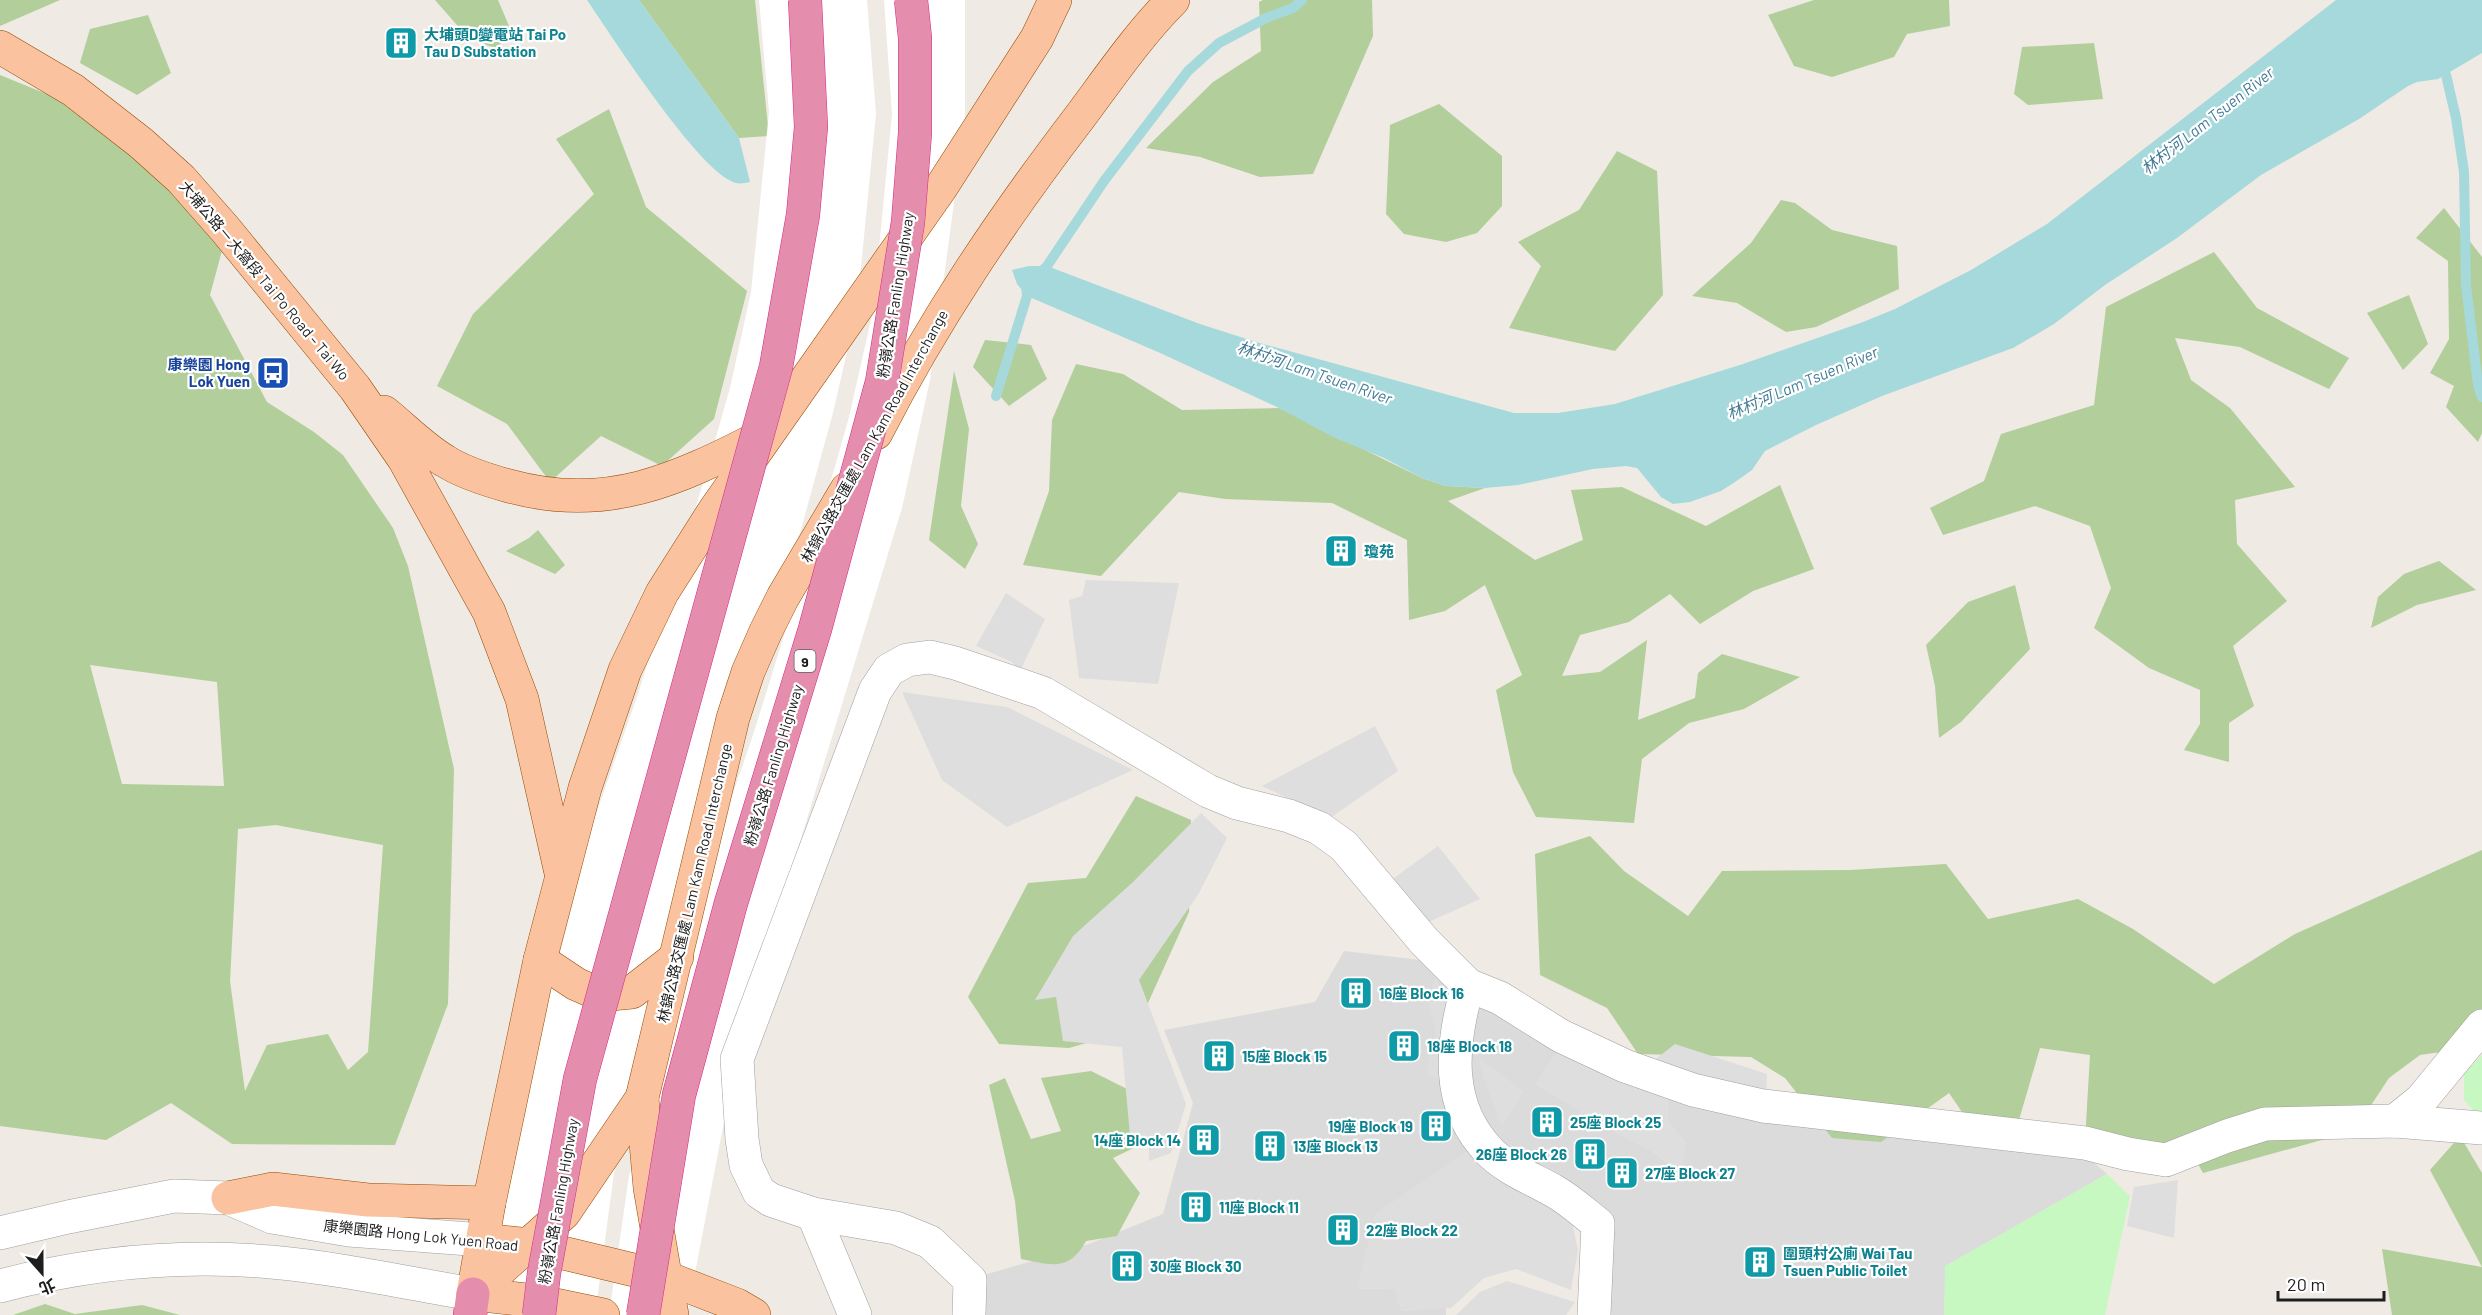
<svg xmlns="http://www.w3.org/2000/svg" width="2482" height="1315" viewBox="0 0 2482 1315" font-family="Barlow,'Noto Sans TC',sans-serif">
  <style>
    .residential { fill: #dcdbdb }
    .forest { fill: #b2ce9a; fill-rule: evenodd }
    .park { fill: #c7f8c2 }
    .parking { fill: #dedede }
    .water { fill: #a6d9dc }
    .pier { fill: #fff }
    .lines { fill: none; stroke-linecap: round; stroke-linejoin: round }
    .stream { stroke: #a6d9dc; stroke-width: 10 }
    .minor-casing { stroke: #9f9f9f; stroke-width: 34 }
    .major-casing { stroke: #964b03; stroke-width: 34 }
    .highway-casing { stroke: #d82783; stroke-width: 34 }
    .minor { stroke: #fff; stroke-width: 33 }
    .major { stroke: #fac29e; stroke-width: 33 }
    .highway { stroke: #e58dad; stroke-width: 33 }
    .highway-bridge-casing { stroke: #d82783; stroke-width: 34; stroke-linecap: butt }
    .highway-bridge { stroke: #e58dad; stroke-width: 33 }
    .labels { text-anchor: middle; dominant-baseline: central; stroke-width: 4.5; stroke-linejoin: round; paint-order: stroke }
    .shield { fill: #fff; stroke: #626262; stroke-width: 1.5 }
    .shield-label { font-size: 14px; font-weight: bold; fill: #1e1e1e }
    .culture-label { font-size: 15px; font-weight: bold; fill: #0d838f; stroke: #fff; text-anchor: start }
    .street-label { font-size: 15px; fill: #1e1e1e; stroke: #fff }
    .transit-label { font-size: 15px; font-weight: bold; fill: #164399; stroke: #fff; text-anchor: end }
    .water-label { font-size: 16px; font-style: italic; fill: #437b95; stroke: #fff }
  </style>
  <rect width="100%" height="100%" fill="#efeae4"/>
  <polygon class="residential" points="1344,951 1429,961 1561,1047 1536,1084 1619,1134 1649,1149 1680,1171 1686,1144 1668,1121 1667,1090 2083,1153 2107,1174 1946,1266 1944,1315 1602,1315 1601,1217 1571,1217 1357,1289 1395,1288 1402,1311 1446,1307 1446,1315 980,1315 981,1276 1089,1244 1163,1214 1193,1103 1164,1030 1315,1002"/>
  <g class="forest">
    <polygon points="0,0 60,0 0,26"/>
    <polygon points="435,0 498,0 512,33 496,48 470,40"/>
    <polygon points="639,0 755,0 769,136 739,138"/>
    <polygon points="1263,0 1372,0 1373,36 1313,174 1260,177 1200,157 1146,148 1213,82 1261,51 1259,2"/>
    <polygon points="1814,0 1949,0 1950,26 1907,34 1894,57 1832,77 1794,66 1768,15"/>
    <polygon points="148,15 171,73 137,95 80,63 90,29"/>
    <polygon points="2094,43 2103,99 2028,105 2014,94 2022,47"/>
    <path d="M0,75L54,97L177,191L223,247L210,295L267,402L314,432L343,455L393,528L408,566L454,769L448,1004L395,1145L232,1144L171,1103L106,1140L0,1126ZM90,665L217,682L224,786L122,784ZM276,825L383,845L368,1052L348,1070L328,1034L267,1045L245,1091L230,981L238,829Z"/>
    <polygon points="1439,104 1502,156 1502,206 1477,233 1446,242 1404,234 1386,214 1390,125"/>
    <polygon points="609,109 646,207 747,291 714,419 662,466 601,436 550,482 507,424 437,386 473,314 594,194 556,139"/>
    <polygon points="1617,151 1657,171 1663,295 1615,351 1509,328 1541,266 1518,242 1579,210"/>
    <polygon points="1781,200 1795,203 1832,230 1897,246 1899,289 1816,327 1786,332 1737,303 1692,296 1751,243"/>
    <polygon points="2444,208 2482,257 2482,433 2478,442 2446,407 2454,386 2430,373 2449,339 2448,261 2416,238"/>
    <polygon points="2214,252 2257,308 2349,358 2329,389 2240,347 2175,338 2191,380 2230,408 2295,487 2235,500 2237,544 2287,601 2233,646 2254,706 2229,723 2229,762 2184,750 2200,724 2200,690 2149,668 2094,628 2111,588 2090,526 2035,506 1943,535 1930,508 1984,481 2001,434 2094,405 2106,307"/>
    <polygon points="2409,295 2428,344 2403,370 2367,313"/>
    <polygon points="985,340 1031,345 1047,379 1009,406 973,367"/>
    <polygon points="1076,364 1123,374 1182,410 1279,408 1422,478 1446,486 1485,488 1448,501 1535,560 1583,540 1571,490 1622,487 1706,526 1780,485 1814,569 1753,591 1700,624 1670,594 1629,622 1580,635 1562,676 1600,672 1647,640 1638,720 1695,698 1698,673 1722,654 1800,677 1744,709 1689,723 1642,759 1634,823 1536,817 1513,772 1496,690 1522,675 1485,585 1445,611 1409,620 1407,540 1332,503 1225,499 1179,492 1101,576 1023,565 1049,491 1052,420"/>
    <polygon points="954,371 969,429 961,506 978,544 965,569 929,540"/>
    <polygon points="538,530 565,565 555,574 506,551 529,538"/>
    <polygon points="2439,561 2476,590 2417,605 2371,628 2378,597 2404,574"/>
    <polygon points="2015,585 2030,649 1961,722 1939,738 1935,686 1926,645 1968,602"/>
    <polygon points="1136,796 1191,820 1189,912 1148,1003 1104,1038 1069,1048 999,1044 968,997 1028,883 1086,878"/>
    <polygon points="1590,836 1624,871 1688,916 1722,871 1851,870 1946,864 1988,919 2078,899 2133,929 2214,984 2295,934 2482,850 2482,1046 2420,1055 2389,1078 2354,1131 2203,1173 2188,1146 2085,1141 2090,1055 2040,1048 2014,1137 1986,1147 1949,1093 1881,1142 1832,1138 1785,1078 1751,1057 1638,1054 1607,1008 1540,975 1535,854"/>
    <path d="M1091,1071L1135,1093L1144,1143L1113,1158L1140,1193L1117,1236L1086,1241C1069,1272 1052,1265 1021,1259L1015,1201L989,1085L1005,1078L1031,1139L1061,1131L1041,1078Z"/>
    <polygon points="2460,1136 2482,1173 2482,1315 2392,1315 2382,1249 2482,1267 2430,1170"/>
    <polygon points="45,1304 75,1314 142,1305 180,1315 13,1315"/>
  </g>
  <g class="park">
    <polygon points="2482,1055 2482,1115 2477,1114 2464,1100 2464,1074"/>
    <polygon points="2107,1174 2130,1196 2105,1315 1944,1315 1945,1266"/>
  </g>
  <g class="parking">
    <polygon points="1086,580 1179,583 1158,684 1079,678 1069,600 1082,596"/>
    <polygon points="1006,593 1045,619 1020,671 1012,662 976,646"/>
    <polygon points="902,692 1007,707 1133,770 1007,827 942,780"/>
    <polygon points="1375,726 1398,771 1330,818 1262,786"/>
    <polygon points="1201,813 1227,838 1199,893 1139,980 1186,1104 1171,1153 1149,1161 1149,1138 1130,1136 1122,1047 1063,1041 1056,997 1035,1000 1073,936 1133,882"/>
    <polygon points="1438,846 1480,899 1424,924 1390,881"/>
    <polygon points="1435,974 1447,1005 1444,1080 1426,1074 1436,1033 1428,1003"/>
    <polygon points="1675,1044 1767,1074 1766,1096 1649,1064"/>
    <polygon points="1561,1047 1667,1090 1668,1121 1686,1144 1681,1171 1649,1149 1619,1134 1536,1084"/>
    <polygon points="1479,1059 1524,1091 1502,1127 1484,1079"/>
    <polygon points="1468,1151 1571,1217 1578,1250 1571,1290 1516,1269 1484,1278 1451,1308 1402,1311 1395,1288 1357,1289 1375,1214"/>
    <polygon points="2178,1180 2174,1238 2127,1226 2134,1187"/>
    <polygon points="1507,1281 1575,1302 1566,1315 1456,1315 1480,1292"/>
  </g>
  <g class="water">
    <path d="M587,0H639L739,138L750,182C746,183 740,184 736,183C700,174 611,35 587,0Z"/>
    <polygon points="2336,0 2482,0 2482,53 2438,79 2417,82 2408,86 2359,119 2261,175 2177,238 2105,285 2054,324 2013,348 1882,396 1816,425 1765,451 1752,470 1735,482 1721,491 1690,502 1673,504 1661,497 1637,468 1626,466 1593,469 1518,485 1485,488 1446,486 1422,478 1384,458 1333,437 1279,408 1158,352 1027,296 1017,284 1012,270 1029,266 1047,266 1200,324 1256,342 1514,413 1558,413 1615,404 1743,364 1863,322 1895,309 1971,270 2047,224"/>
  </g>
  <g class="pier">
    <polygon points="759,0 867,0 876,114 857,308 833,413 803,522 772,625 696,851 614,1173 595,1315 487,1315 509,1153 594,820 638,694 700,493 730,388 751,292 769,112"/>
    <polygon points="884,0 965,0 965,122 930,380 902,508 740,1038 687,1315 609,1315 629,1176 712,855 754,732 818,526 849,417 873,311 892,114"/>
  </g>
  <g class="lines">
    <g class="stream">
      <polyline points="2439,63 2446,75 2456,118 2464,172 2466,285 2478,385 2482,397"/>
      <polyline points="1038,275 1047,266 1104,181 1188,71 1219,43 1266,18 1293,8 1302,0"/>
      <polyline points="996,396 1027,296 1026,284"/>
    </g>
    <g class="minor-casing">
      <g id="minor">
        <path d="M1468,985C1451,1044 1444,1106 1491,1153C1509,1170 1533,1179 1554,1191C1570,1200 1584,1213 1598,1224L1594,1315"/>
        <polyline points="2395,1121 2421,1100 2482,1026"/>
        <polyline points="813,1214 855,1315"/>
        <polyline points="0,1233 68,1217 174,1196 228,1198 272,1217 349,1230 483,1240"/>
        <path d="M0,1286C88,1263 180,1254 271,1262C339,1268 406,1283 473,1294"/>
        <polyline points="969,1315 970,1280 930,1242 896,1228 813,1214 771,1200 759,1192 746,1165 742,1139 737,1059 875,691 889,670 907,660 930,657 955,663 1043,693 1208,791 1237,803 1289,816 1319,828 1344,846 1424,941 1468,985 1500,998 1561,1036 1625,1066 1693,1090 1763,1106 2085,1143 2128,1154 2166,1160 2227,1136 2265,1124 2395,1121 2482,1128"/>
      </g>
    </g>
    <g class="major-casing">
      <g id="major">
        <polyline points="0,47 73,90 141,143 181,179 225,229 355,388 404,459 489,612 522,699 561,873"/>
        <path d="M384,412C404,428 423,448 445,461C464,473 487,480 509,486C606,513 677,480 762,436"/>
        <path d="M876,433C934,319 1002,219 1079,118C1109,78 1138,35 1173,0"/>
        <polyline points="540,960 576,984 601,995 632,992 677,957"/>
        <polyline points="228,1198 273,1189 368,1200 489,1203"/>
        <polyline points="483,1240 530,1245 667,1278 737,1305 754,1315"/>
        <polyline points="473,1294 489,1203 540,960 585,788 625,670 662,593 714,511 940,189 1037,38 1055,0"/>
        <polyline points="473,1294 564,1213 642,1098"/>
        <polyline points="473,1294 536,1301 603,1315"/>
        <polyline points="672,1315 650,1188 642,1098 733,718 748,672 766,631 783,597 847,489"/>
      </g>
    </g>
    <g class="highway-casing">
      <polyline id="highway" points="470,1315 473,1294"/>
    </g>
    <use href="#minor" class="minor"/>
    <use href="#major" class="major"/>
    <use href="#highway" class="highway"/>
    <g class="highway-bridge-casing">
      <g id="highway-bridge">
        <polyline points="539,1315 544,1273 580,1079 776,367 803,215 811,127 805,0"/>
        <polyline points="643,1315 679,1095 731,903 815,629 882,382 908,222 915,133 915,38 911,0"/>
      </g>
    </g>
    <use href="#highway-bridge" class="highway-bridge"/>
  </g>
  <defs>
    <g id="building-square" transform="scale(1.725)"><rect x="-9" y="-9" width="18" height="18" rx="4" fill="#0f9aa8" stroke="#fff"/><path d="M-4-6H4V6H1V3H-1V6H-4ZM-2.5-4.3h1.7v1.8h-1.7ZM.8-4.3h1.7v1.8H.8ZM-2.5-1h1.7V.8h-1.7ZM.8-1h1.7V.8H.8Z" fill="#fff"/></g>
    <g id="bus-square" transform="scale(1.725)"><rect x="-9" y="-9" width="18" height="18" rx="4" fill="#1a4fb4" stroke="#fff"/><path d="M-5-6H5V4H4V6H2V4H-2V6H-4V4H-5ZM-3.5-4V0h7V-4ZM-3.5 1.2v1.5H-2V1.2ZM2 1.2v1.5H3.5V1.2Z" fill="#fff"/></g>
  </defs>
  <g fill-rule="evenodd">
    <use href="#building-square" x="401" y="43"/>
    <use href="#bus-square" x="273" y="373"/>
    <use href="#building-square" x="1341" y="551"/>
    <use href="#building-square" x="1356" y="993"/>
    <use href="#building-square" x="1404" y="1046"/>
    <use href="#building-square" x="1219" y="1056"/>
    <use href="#building-square" x="1547" y="1122"/>
    <use href="#building-square" x="1436" y="1126"/>
    <use href="#building-square" x="1204" y="1140"/>
    <use href="#building-square" x="1270" y="1146"/>
    <use href="#building-square" x="1590" y="1154"/>
    <use href="#building-square" x="1622" y="1173"/>
    <use href="#building-square" x="1196" y="1207"/>
    <use href="#building-square" x="1343" y="1230"/>
    <use href="#building-square" x="1760" y="1262"/>
    <use href="#building-square" x="1127" y="1266"/>
  </g>
  <g class="labels">
    <rect class="shield" x="794.5" y="650" width="21" height="22" rx="4.5"/>
    <g class="shield-label">
      <text x="805" y="661">9</text>
    </g>
    <g class="culture-label">
      <text x="424" y="34">大埔頭D變電站 Tai Po<tspan x="424" dy="17">Tau D Substation</tspan></text>
      <text x="1364" y="551">瓊苑</text>
      <text x="1379" y="993">16座 Block 16</text>
      <text x="1427" y="1046">18座 Block 18</text>
      <text x="1242" y="1056">15座 Block 15</text>
      <text x="1570" y="1122">25座 Block 25</text>
      <text x="1413" y="1126" text-anchor="end">19座 Block 19</text>
      <text x="1181" y="1140" text-anchor="end">14座 Block 14</text>
      <text x="1293" y="1146">13座 Block 13</text>
      <text x="1567" y="1154" text-anchor="end">26座 Block 26</text>
      <text x="1645" y="1173">27座 Block 27</text>
      <text x="1219" y="1207">11座 Block 11</text>
      <text x="1366" y="1230">22座 Block 22</text>
      <text x="1783" y="1253">圍頭村公廁 Wai Tau<tspan x="1783" dy="17">Tsuen Public Toilet</tspan></text>
      <text x="1150" y="1266">30座 Block 30</text>
    </g>
    <g class="street-label">
      <text transform="translate(265 280) rotate(50)">大埔公路－大窩段 Tai Po Road – Tai Wo</text>
      <text transform="translate(895 295) rotate(-81)">粉嶺公路 Fanling Highway</text>
      <text transform="translate(874 436) rotate(-61)">林錦公路交匯處 Lam Kam Road Interchange</text>
      <text transform="translate(773 765) rotate(-73)">粉嶺公路 Fanling Highway</text>
      <text transform="translate(694 883) rotate(-77)">林錦公路交匯處 Lam Kam Road Interchange</text>
      <text transform="translate(558 1201) rotate(-80)">粉嶺公路 Fanling Highway</text>
      <text transform="translate(421 1235) rotate(6)">康樂園路 Hong Lok Yuen Road</text>
    </g>
    <g class="transit-label">
      <text x="250" y="364">康樂園 Hong<tspan x="250" dy="17">Lok Yuen</tspan></text>
    </g>
    <g class="water-label">
      <text transform="translate(2207 120) rotate(-38)">林村河 Lam Tsuen River</text>
      <text transform="translate(1315 372) rotate(19)">林村河 Lam Tsuen River</text>
      <text transform="translate(1802 382) rotate(-23)">林村河 Lam Tsuen River</text>
    </g>
  </g>
  <g transform="translate(42 1273) rotate(159)" stroke="#ffffff" stroke-width="4.5" paint-order="stroke">
  <path d="M0-4.5L10 22L0 15L-10 22Z" fill="#1e1e1e"/>
  <text y="-9" font-size="16" font-weight="bold" text-anchor="middle" fill="#1e1e1e">北</text>
  </g>
  <path d="M2278 1291v9h106v-9" fill="none" stroke="#1e1e1e" stroke-width="3"/>
  <text x="2287" y="1291" font-size="18" fill="#1e1e1e" stroke="#ffffff" stroke-width="4.5" paint-order="stroke">20 m</text>
</svg>
